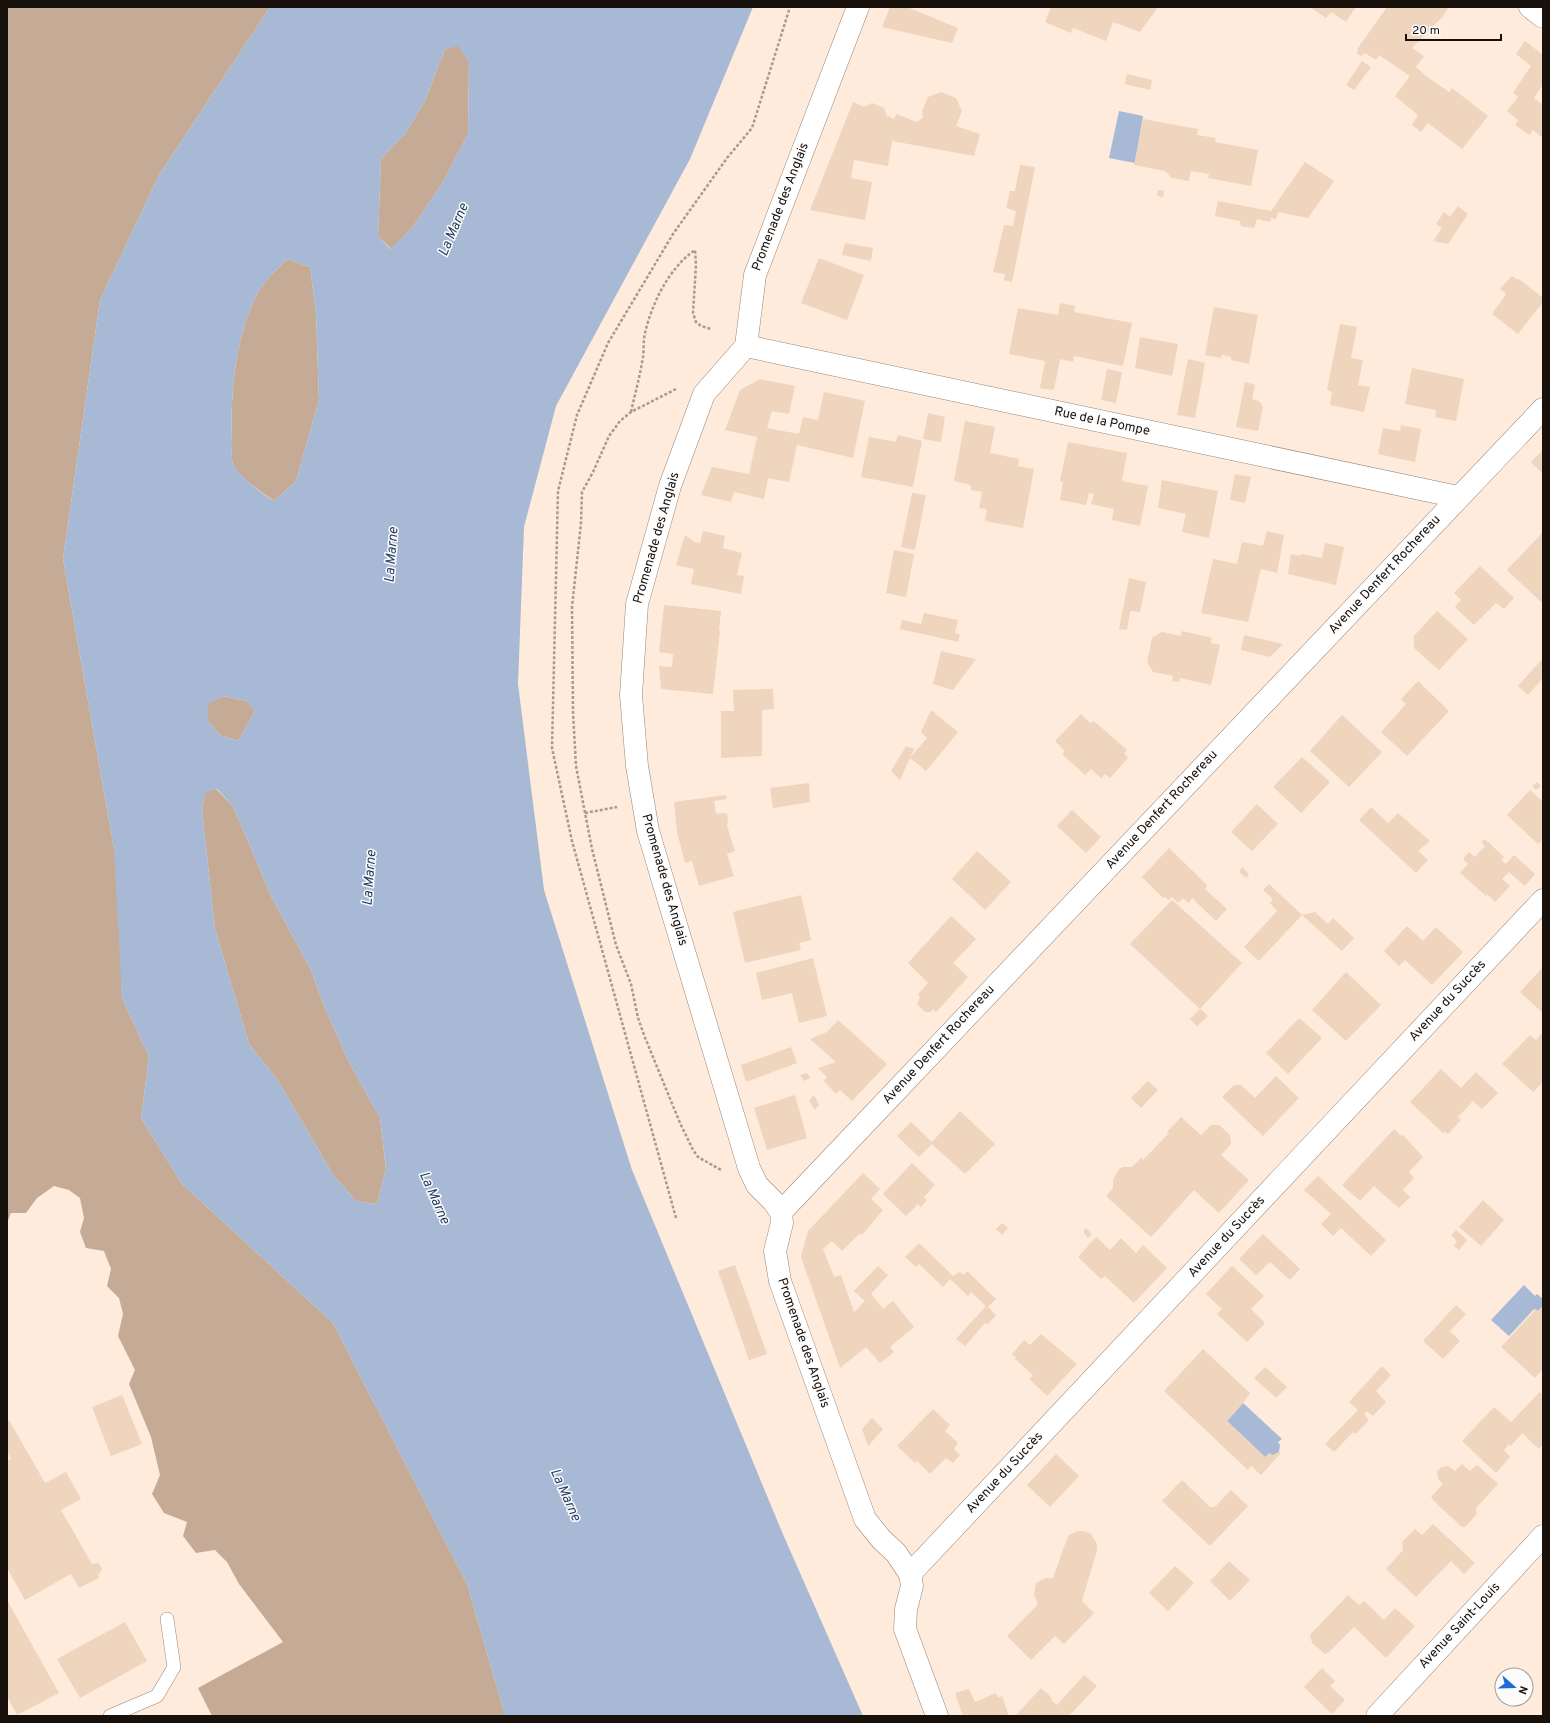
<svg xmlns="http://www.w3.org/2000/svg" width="1550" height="1723" viewBox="0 0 1550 1723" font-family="Overpass,sans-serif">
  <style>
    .forest { fill: #c5aa95 }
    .water { fill: #a7b9d4; fill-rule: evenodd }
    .building { fill: #efd4be }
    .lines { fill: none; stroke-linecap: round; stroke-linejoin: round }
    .service-casing { stroke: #978678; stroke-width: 14 }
    .minor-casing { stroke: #978678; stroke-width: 23 }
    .path { stroke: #a89a8e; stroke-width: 2.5; stroke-dasharray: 3 2; stroke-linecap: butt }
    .service { stroke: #fff; stroke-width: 13 }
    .minor { stroke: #fff; stroke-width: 22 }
    .labels { text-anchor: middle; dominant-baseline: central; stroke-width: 3; stroke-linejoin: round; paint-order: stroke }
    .street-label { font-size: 13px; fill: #17100b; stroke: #fcfcfc }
    .water-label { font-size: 14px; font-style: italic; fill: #243d63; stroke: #fcfcfc }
  </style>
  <rect width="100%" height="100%" fill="#feebdc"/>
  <g class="forest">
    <polygon points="7,7 270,7 159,175 100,300 63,559 114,849 118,862 122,998 149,1057 141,1118 182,1184 333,1323 467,1584 503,1709 503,1716 212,1716 198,1688 283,1642 239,1584 227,1562 215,1550 196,1553 183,1536 187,1522 164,1513 152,1494 160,1475 151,1437 129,1384 135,1370 118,1336 123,1314 119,1298 107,1286 111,1269 104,1251 86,1248 80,1232 84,1218 80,1198 69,1190 54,1186 37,1198 26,1213 11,1213 7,1223"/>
    <polygon points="458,45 469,62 468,134 443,182 412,228 391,249 378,236 381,159 405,134 424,103 445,49"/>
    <path d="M287,259L310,267L316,314L319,400L296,481L274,501C261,492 240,478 233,464C231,459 232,449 232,443C230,397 235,338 256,296C263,282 276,270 287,259Z"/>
    <polygon points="223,696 247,701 255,711 238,741 220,735 207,720 208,703"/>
    <polygon points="216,789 233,806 271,896 310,968 325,1008 348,1060 380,1118 386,1169 377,1204 356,1201 332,1173 279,1082 249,1044 215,929 202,810 205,792"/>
  </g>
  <g class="water">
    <path d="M270,7H753L690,159L556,406L524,527L518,684L544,890L632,1170L782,1532L863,1716H503V1709L467,1584L333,1323L182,1184L141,1118L149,1057L122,998L114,849L63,559L100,300L159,175ZM458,46L469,62L468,134L443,182L412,228L390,249L378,236L381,159L405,134L424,103L445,49ZM287,259L310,267L316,314L319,400L296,481L274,501C261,493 240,477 233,464C231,459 232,449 232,443C230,397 235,338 256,296C263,282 276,270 287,259ZM223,696L247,701L255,711L238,741L220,735L207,720L209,703ZM217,789L233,806L271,896L310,968L325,1008L348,1060L380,1118L386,1168L377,1204L356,1201L332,1173L279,1082L249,1044L215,929L202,810L205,793Z"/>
    <polygon points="1119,111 1143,116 1135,163 1109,158"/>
    <polygon points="1524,1285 1535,1296 1537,1294 1543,1299 1543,1306 1538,1311 1534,1309 1509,1336 1491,1320"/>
    <polygon points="1243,1403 1282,1439 1278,1442 1280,1445 1279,1452 1276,1455 1265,1457 1227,1421"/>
  </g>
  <g class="building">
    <polygon points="890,7 907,7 958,28 952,43 882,27"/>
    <polygon points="1051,7 1158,7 1140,32 1113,22 1106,41 1073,28 1071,33 1045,22"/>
    <polygon points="1310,7 1356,7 1346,22 1331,12 1326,18"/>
    <polygon points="1387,7 1449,7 1443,16 1412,48 1424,56 1416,67 1426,76 1449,92 1452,88 1488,116 1462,149 1428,123 1421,132 1412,125 1418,115 1395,96 1410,76 1379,55 1376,60 1365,53 1361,56 1357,54 1358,48"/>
    <polygon points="1525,41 1543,55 1543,84 1534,98 1543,105 1543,138 1533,130 1529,135 1515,125 1518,120 1507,111 1518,97 1513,93 1531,66 1516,54"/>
    <polygon points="1362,61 1371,67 1354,90 1346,85"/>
    <polygon points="1127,74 1152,80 1150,90 1125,84"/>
    <polygon points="941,92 956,98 962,111 956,126 980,134 974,156 892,141 888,166 854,160 851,178 872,182 865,220 810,210 853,102 864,107 872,103 884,108 887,116 894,119 897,114 916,122 923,118 922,111 928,97"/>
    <polygon points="1143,119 1198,129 1197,135 1216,138 1215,142 1258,150 1251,186 1208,178 1209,174 1191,171 1189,181 1172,178 1165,171 1134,165"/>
    <polygon points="1305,162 1334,181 1308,218 1278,212 1276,219 1271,218 1270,222 1257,219 1254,228 1241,226 1240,221 1215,216 1218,201 1271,211"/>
    <polygon points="1020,165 1035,167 1012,282 1004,280 1005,274 993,272 1004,225 1013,226 1016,211 1006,208 1010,191 1015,191"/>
    <polygon points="1158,190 1164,191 1163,197 1157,196"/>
    <polygon points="1458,206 1468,214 1448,244 1433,241 1442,228 1436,224 1444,212 1450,217"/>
    <polygon points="845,243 873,248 871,261 842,255"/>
    <polygon points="819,258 864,275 847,320 801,303"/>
    <polygon points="1512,276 1518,280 1519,279 1543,298 1543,302 1518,334 1492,314 1506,294 1500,289"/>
    <polygon points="1060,303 1075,306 1074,312 1132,323 1123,366 1074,356 1073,362 1060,359 1054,390 1040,388 1045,361 1009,354 1018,308 1058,315"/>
    <polygon points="1214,307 1258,315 1249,364 1231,360 1231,357 1222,355 1221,358 1205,355"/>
    <polygon points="1340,324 1357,327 1351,358 1363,360 1358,385 1370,387 1364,412 1330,405 1332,392 1327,390"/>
    <polygon points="1140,337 1178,344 1172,376 1135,368"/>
    <polygon points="1188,359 1205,363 1195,418 1177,415"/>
    <polygon points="1412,368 1464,379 1456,421 1435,417 1436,410 1405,404"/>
    <polygon points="1107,369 1122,372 1116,403 1101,400"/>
    <polygon points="760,379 795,386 789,414 772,411 767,428 799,434 803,417 818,420 824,392 865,401 853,458 797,445 789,482 768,478 764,499 734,492 731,502 701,495 712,467 749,474 757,437 725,430 740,390"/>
    <polygon points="1245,382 1255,385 1252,399 1259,401 1263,407 1258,431 1236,427"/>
    <polygon points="928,413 945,417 941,442 923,439"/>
    <polygon points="965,421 995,427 990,453 1019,459 1018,466 1034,469 1023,528 985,521 987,509 979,508 982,492 971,490 971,485 954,481"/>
    <polygon points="1401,425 1421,429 1415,462 1378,454 1383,428 1400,431"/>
    <polygon points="898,435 922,441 913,487 861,477 869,437 896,442"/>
    <polygon points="1068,442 1127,453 1122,481 1148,486 1140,526 1112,520 1114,509 1091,504 1094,494 1089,493 1086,505 1060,500 1063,482 1060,481"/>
    <polygon points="1542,451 1543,452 1543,474 1531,462"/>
    <polygon points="1235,474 1251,477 1245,503 1230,500"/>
    <polygon points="1162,480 1218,491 1209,538 1182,532 1186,514 1158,508"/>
    <polygon points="912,493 926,495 915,550 901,547"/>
    <polygon points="703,531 725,536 723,548 742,553 737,575 744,576 741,594 691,584 694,569 676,565 685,535 694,542 700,543"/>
    <polygon points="1267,531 1284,535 1277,573 1261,569 1248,622 1201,613 1213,559 1237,564 1242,542 1263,546"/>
    <polygon points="1543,532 1543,601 1541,602 1507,570"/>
    <polygon points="1325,543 1344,547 1336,585 1288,574 1291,554 1300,556 1301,554 1322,558"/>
    <polygon points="894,550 914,554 906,597 886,593"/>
    <polygon points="1480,566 1514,598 1504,609 1496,603 1474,625 1455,607 1461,600 1454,593"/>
    <polygon points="1129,578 1146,582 1140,612 1130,611 1127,630 1119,629"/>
    <polygon points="664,605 721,611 719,630 720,631 713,694 661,689 659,666 672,667 673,654 659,652"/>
    <polygon points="1437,611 1468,639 1439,670 1414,648 1414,636"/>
    <polygon points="924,613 958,620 955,633 960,635 958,642 900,629 902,620 921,624"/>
    <polygon points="1182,631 1212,638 1211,643 1220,645 1211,685 1180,678 1179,682 1172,681 1173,676 1153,672 1147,662 1152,638 1162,632 1181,636"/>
    <polygon points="1244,635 1283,644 1270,657 1241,650"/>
    <polygon points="941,651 976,659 953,690 933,684"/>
    <polygon points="1543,658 1543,678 1528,695 1518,686"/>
    <polygon points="1418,681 1449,711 1407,756 1381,732 1406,704 1401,699"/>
    <polygon points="773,689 774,709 762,710 762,756 721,758 721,711 734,711 733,690"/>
    <polygon points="931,710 958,732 926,771 910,758 900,780 891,771 906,746 914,749 910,758 927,738 921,732"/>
    <polygon points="1081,714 1090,723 1094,721 1127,750 1124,753 1128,758 1110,778 1105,774 1101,778 1091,769 1085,775 1062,754 1065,751 1055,741"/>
    <polygon points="1342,715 1382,752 1349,787 1310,751"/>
    <polygon points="1302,757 1330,782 1301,813 1273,787"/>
    <polygon points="1537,782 1541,786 1536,790 1532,786"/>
    <polygon points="809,783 810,802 773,808 770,788"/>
    <polygon points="1530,790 1543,802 1543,839 1538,844 1507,815"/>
    <polygon points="726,795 727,799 714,801 716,814 723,813 727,814 728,822 727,826 735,851 727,854 734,876 699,886 692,861 685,863 677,832 674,802"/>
    <polygon points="1257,804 1278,824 1252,851 1231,832"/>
    <polygon points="1371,807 1388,823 1398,813 1430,841 1418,851 1428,860 1416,873 1359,820"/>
    <polygon points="1072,810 1101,837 1086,853 1057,826"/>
    <polygon points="1485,839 1504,857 1501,860 1506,864 1514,855 1535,874 1525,886 1509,872 1502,879 1510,886 1495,902 1487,894 1486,896 1460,873 1468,864 1463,859 1469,852 1475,857 1485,846 1481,842"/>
    <polygon points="1169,848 1207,885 1205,889 1227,909 1216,921 1192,898 1189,903 1183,898 1178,903 1172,897 1169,900 1165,897 1163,898 1142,877"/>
    <polygon points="977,851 1011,882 985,910 952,879"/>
    <polygon points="1242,867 1249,874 1246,878 1239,872"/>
    <polygon points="1269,884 1302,915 1259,961 1244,947 1277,911 1270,903 1273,899 1263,890"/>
    <polygon points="801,895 811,940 799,943 801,950 745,963 733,912"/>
    <polygon points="1172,900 1242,963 1200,1009 1130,944"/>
    <polygon points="1315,912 1328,924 1333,918 1354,938 1342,951 1302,915"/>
    <polygon points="951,916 976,939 953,963 968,977 936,1012 933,1009 931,1012 925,1012 917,1004 920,997 918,994 928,983 908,963"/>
    <polygon points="1407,926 1423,941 1436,927 1463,952 1432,985 1405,960 1399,966 1384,951"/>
    <polygon points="813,958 827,1016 799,1023 792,993 762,1000 756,973"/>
    <polygon points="1543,967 1543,1013 1520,992"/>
    <polygon points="1346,972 1381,1005 1346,1041 1312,1010"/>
    <polygon points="1200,1009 1208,1016 1197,1026 1190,1019"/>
    <polygon points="1299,1018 1322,1038 1288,1074 1266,1053"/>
    <polygon points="838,1020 887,1064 852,1101 840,1090 836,1094 824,1081 827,1077 818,1068 836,1062 810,1039 827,1032"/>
    <polygon points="1543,1032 1543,1082 1533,1092 1502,1064 1530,1035 1536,1040"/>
    <polygon points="791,1047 797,1063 746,1082 741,1065"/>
    <polygon points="1441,1069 1461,1088 1476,1072 1498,1093 1482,1109 1473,1101 1458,1117 1461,1120 1448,1134 1445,1132 1443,1133 1410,1102"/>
    <polygon points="807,1073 810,1078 804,1081 800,1075"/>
    <polygon points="1276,1076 1299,1098 1263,1136 1222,1097 1234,1085 1241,1085 1255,1098"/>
    <polygon points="1148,1081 1158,1090 1141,1108 1131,1098"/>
    <polygon points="795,1095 807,1138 767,1150 754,1108"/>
    <polygon points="814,1095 819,1105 815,1110 809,1101"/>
    <polygon points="960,1111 995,1144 965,1174 932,1144 919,1157 897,1136 911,1122 932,1142"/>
    <polygon points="1181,1117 1201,1135 1211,1125 1219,1125 1230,1135 1231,1144 1221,1155 1249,1180 1219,1213 1194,1190 1151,1237 1106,1196 1113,1188 1113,1180 1118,1170 1123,1167 1132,1167 1141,1158 1143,1160 1169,1133 1167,1132"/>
    <polygon points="1394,1129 1401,1136 1403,1135 1423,1157 1409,1172 1414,1178 1403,1190 1410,1197 1399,1208 1374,1186 1360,1201 1342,1185"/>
    <polygon points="912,1163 935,1185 924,1197 927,1200 921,1207 918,1204 906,1216 883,1194"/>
    <polygon points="863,1173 880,1189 871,1199 883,1210 862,1235 860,1233 842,1251 832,1241 823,1249 834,1277 841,1275 854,1312 865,1301 854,1291 878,1266 888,1275 871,1294 883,1309 893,1301 914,1327 890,1347 894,1352 880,1363 866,1347 840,1368 801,1257 808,1231"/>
    <polygon points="1318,1176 1386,1240 1371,1256 1341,1228 1333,1236 1321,1224 1331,1214 1304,1190"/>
    <polygon points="1483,1200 1504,1220 1481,1246 1459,1227"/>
    <polygon points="1002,1223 1008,1228 1002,1235 996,1229"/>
    <polygon points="1086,1228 1092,1234 1088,1238 1083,1232"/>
    <polygon points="1456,1230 1467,1240 1459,1250 1454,1246 1457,1241 1451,1235"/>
    <polygon points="1263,1234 1300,1269 1290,1280 1270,1262 1256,1275 1239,1259"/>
    <polygon points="1096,1237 1110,1250 1121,1238 1136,1253 1143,1245 1167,1268 1134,1303 1105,1276 1101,1279 1078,1257"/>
    <polygon points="919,1243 953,1276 959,1272 964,1275 967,1271 996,1299 988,1307 996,1315 988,1324 985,1323 965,1346 956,1339 986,1306 971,1292 968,1296 950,1279 943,1287 919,1264 916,1267 905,1257"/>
    <polygon points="735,1265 767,1354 749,1360 718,1271"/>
    <polygon points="1232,1266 1264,1296 1251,1309 1265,1323 1247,1342 1217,1314 1222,1309 1206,1294"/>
    <polygon points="1456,1305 1466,1314 1450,1331 1460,1341 1443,1359 1423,1341"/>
    <polygon points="1543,1306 1543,1369 1535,1378 1501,1347 1536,1309 1538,1311"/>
    <polygon points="1041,1334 1077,1364 1047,1396 1029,1379 1033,1375 1015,1359 1016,1357 1012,1354 1024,1340 1030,1345"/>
    <polygon points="1203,1349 1250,1393 1243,1403 1227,1421 1265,1457 1269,1453 1273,1455 1279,1452 1281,1453 1261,1475 1251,1466 1248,1470 1164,1391"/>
    <polygon points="1382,1366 1391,1375 1376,1391 1386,1402 1373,1416 1367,1411 1364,1414 1369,1420 1356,1434 1353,1432 1334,1452 1325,1444 1358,1410 1349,1402"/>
    <polygon points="1265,1367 1287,1387 1276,1398 1254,1378"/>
    <polygon points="1540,1392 1543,1395 1543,1444 1539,1449 1522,1433 1511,1446 1509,1444 1504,1450 1510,1457 1496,1473 1462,1441 1494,1407 1511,1422"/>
    <polygon points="122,1395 142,1444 111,1456 92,1407"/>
    <polygon points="933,1409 950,1425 945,1431 958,1443 954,1449 960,1455 953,1463 946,1458 930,1474 917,1461 915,1463 897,1446"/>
    <polygon points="872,1418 883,1429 868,1446 862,1429"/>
    <polygon points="9,1420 45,1483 66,1472 81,1499 61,1510 92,1564 99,1563 102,1570 98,1575 99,1578 79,1588 71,1574 25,1600 7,1568 7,1461 11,1459 7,1451 7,1421"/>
    <polygon points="1056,1454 1079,1476 1050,1507 1027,1485"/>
    <polygon points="1462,1464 1470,1471 1477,1465 1498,1484 1476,1508 1477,1514 1465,1527 1462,1527 1439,1506 1431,1497 1443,1484 1438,1479 1437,1471 1442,1467 1448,1466 1455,1471"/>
    <polygon points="1182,1480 1210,1507 1213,1507 1216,1506 1231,1490 1248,1506 1210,1546 1162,1501"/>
    <polygon points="1433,1524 1475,1563 1464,1574 1451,1561 1416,1597 1386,1569 1403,1550 1402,1542 1415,1529 1422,1535"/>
    <polygon points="1077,1531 1083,1531 1091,1534 1097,1544 1097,1550 1082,1601 1094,1613 1064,1644 1055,1636 1031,1660 1007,1636 1038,1604 1034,1595 1036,1583 1046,1578 1053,1578 1068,1536"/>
    <polygon points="1229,1561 1250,1580 1230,1601 1210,1581"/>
    <polygon points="1175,1566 1194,1583 1168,1611 1149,1593"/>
    <polygon points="1348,1595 1359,1605 1364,1601 1384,1620 1395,1608 1415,1626 1386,1658 1354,1627 1329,1652 1325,1654 1312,1643 1310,1635"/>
    <polygon points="7,1600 59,1693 17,1715 7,1696"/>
    <polygon points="125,1622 147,1661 80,1698 57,1659"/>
    <polygon points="1322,1668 1335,1681 1330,1686 1345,1700 1332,1714 1304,1687"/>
    <polygon points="1084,1675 1097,1686 1069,1716 1015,1716 1041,1688 1052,1698 1051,1700 1057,1705"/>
    <polygon points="969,1689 975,1702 996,1693 998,1698 1002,1696 1009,1716 963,1716 955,1693"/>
  </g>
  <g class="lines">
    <g class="service-casing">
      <polyline id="service" points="110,1716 157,1696 174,1667 167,1619"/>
    </g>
    <g class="minor-casing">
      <g id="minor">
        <polyline points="858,7 755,275 746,346 704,394 670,486 637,604 631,695 637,766 648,831 749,1168 757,1185 773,1201 781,1212 782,1223 775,1251 780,1281 865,1519 881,1539 896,1553 910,1574 912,1586 906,1609 905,1629 937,1716"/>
        <polyline points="1530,7 1543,17"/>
        <polyline points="746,346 1458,497"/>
        <polyline points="781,1212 1543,409"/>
        <polyline points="910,1574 1543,900"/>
        <polyline points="1377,1716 1543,1536"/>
      </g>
    </g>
    <g class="path">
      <polyline points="676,389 631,412 620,421 609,436 593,472 582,492 581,523 572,607 573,712 576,766 592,849 616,945 631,984 638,1018 644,1035 680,1123 693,1150 698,1157 721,1170"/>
      <path d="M631,412C635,394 640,376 643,357C644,349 643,341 645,333C652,303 669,268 695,250L696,265L693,313L696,322L701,326L711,329"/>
      <polyline points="585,813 617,807"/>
      <polyline points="676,1218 572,841 552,748 558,491 577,415 608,343 673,234 727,158 752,128 790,7"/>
    </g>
    <use href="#service" class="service"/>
    <use href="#minor" class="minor"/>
  </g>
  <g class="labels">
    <g class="street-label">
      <text transform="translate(781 207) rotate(-69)">Promenade des Anglais</text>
      <text transform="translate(1102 422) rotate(12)">Rue de la Pompe</text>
      <text transform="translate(657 538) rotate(-74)">Promenade des Anglais</text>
      <text transform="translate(1385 575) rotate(-47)">Avenue Denfert Rochereau</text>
      <text transform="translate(1162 810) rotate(-47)">Avenue Denfert Rochereau</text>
      <text transform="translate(664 880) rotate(74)">Promenade des Anglais</text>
      <text transform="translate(1448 1001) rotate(-47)">Avenue du Succès</text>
      <text transform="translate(939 1045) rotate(-47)">Avenue Denfert Rochereau</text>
      <text transform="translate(1227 1237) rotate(-47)">Avenue du Succès</text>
      <text transform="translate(803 1343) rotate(71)">Promenade des Anglais</text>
      <text transform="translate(1005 1473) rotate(-47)">Avenue du Succès</text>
      <text transform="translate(1460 1626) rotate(-47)">Avenue Saint-Louis</text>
    </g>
    <g class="water-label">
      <text transform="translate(454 230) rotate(-67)">La Marne</text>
      <text transform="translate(392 555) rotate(-86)">La Marne</text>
      <text transform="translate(370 878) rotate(-86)">La Marne</text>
      <text transform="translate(434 1198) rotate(66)">La Marne</text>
      <text transform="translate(565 1495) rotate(66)">La Marne</text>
    </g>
  </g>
  <rect width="1550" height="1723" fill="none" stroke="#17100b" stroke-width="16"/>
  <g transform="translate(1514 1687) rotate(110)"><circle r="19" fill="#fcfcfc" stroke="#a09e9c"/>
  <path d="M0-3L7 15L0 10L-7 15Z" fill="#1d6dd7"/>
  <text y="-6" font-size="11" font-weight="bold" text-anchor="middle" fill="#17100b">N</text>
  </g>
  <path d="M1406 34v6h95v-6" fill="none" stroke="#17100b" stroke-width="2"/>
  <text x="1412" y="34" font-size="12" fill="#17100b" stroke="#fcfcfc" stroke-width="3" paint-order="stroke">20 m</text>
</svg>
